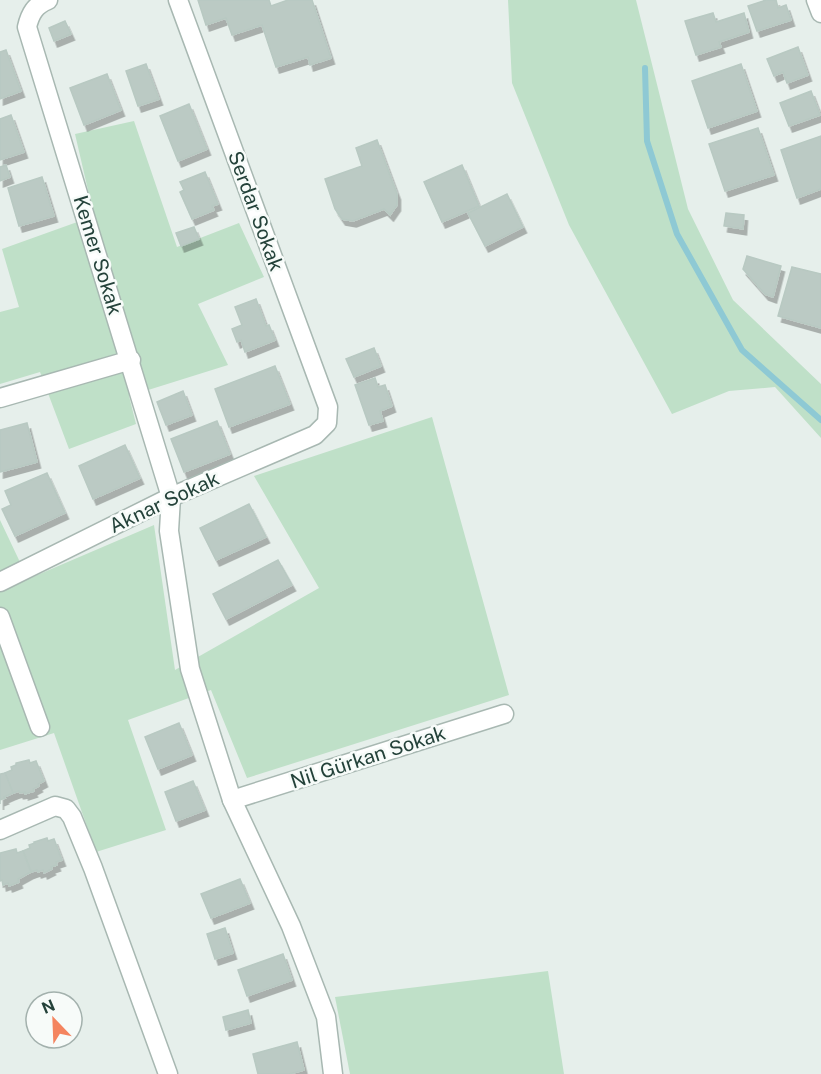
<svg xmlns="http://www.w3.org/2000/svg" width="821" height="1074" viewBox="0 0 821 1074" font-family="'Public Sans',sans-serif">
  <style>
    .green { fill: #bfe0c8 }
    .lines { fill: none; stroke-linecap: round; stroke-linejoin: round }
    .stream { stroke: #8ec9d4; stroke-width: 6 }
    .building { fill: #bbcac4; stroke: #b8c9c2; stroke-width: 1.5; filter: url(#shadow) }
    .street-casing { stroke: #a8b8b2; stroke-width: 21 }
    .street { stroke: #fff; stroke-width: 18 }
    .labels { text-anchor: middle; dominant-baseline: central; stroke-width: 5; stroke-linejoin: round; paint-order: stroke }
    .street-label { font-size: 20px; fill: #24423a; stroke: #f7fbf9 }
  </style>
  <defs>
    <filter id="shadow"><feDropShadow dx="3.5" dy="6" stdDeviation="0" flood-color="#0004"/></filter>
  </defs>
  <rect width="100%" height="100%" fill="#e6efeb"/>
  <g class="green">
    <polygon points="508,0 636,0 688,209 733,300 821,384 821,438 775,387 729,391 672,414 569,225 512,83"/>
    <polygon points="134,121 177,247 239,223 264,277 198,304 228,365 129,396 136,424 69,449 40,372 0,384 0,312 19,307 2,249 94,216 75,134"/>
    <polygon points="432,417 509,695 247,778 211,690 128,720 166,830 96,852 54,733 0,750 0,520 28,579 154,525 175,670 319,588 254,476"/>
    <polygon points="548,971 564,1074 350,1074 335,997"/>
  </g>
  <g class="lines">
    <polyline class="stream" points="645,68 647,141 677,234 742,350 821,420"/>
  </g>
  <g class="building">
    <polygon points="198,0 269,0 271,6 288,0 312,0 331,58 310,65 308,57 276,67 262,25 232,35 226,18 206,25"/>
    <polygon points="766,0 776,0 778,8 786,5 791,20 757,31 748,6"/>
    <polygon points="713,13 716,22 744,13 749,32 719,42 721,47 696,55 685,21"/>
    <polygon points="65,21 71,34 54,41 49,28"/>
    <polygon points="798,47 808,75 787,83 783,72 774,76 767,59"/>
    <polygon points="6,50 21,91 0,99 0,52"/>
    <polygon points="146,64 159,99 138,106 126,71"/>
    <polygon points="741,64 757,111 708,128 692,81"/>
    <polygon points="107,74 121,110 84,125 70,88"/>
    <polygon points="811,91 820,115 789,126 780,103"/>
    <polygon points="189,104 207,149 178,161 160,116"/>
    <polygon points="11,115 24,152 0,160 0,119"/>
    <polygon points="758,128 774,175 725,191 709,144"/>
    <polygon points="821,136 821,189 797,198 781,150"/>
    <polygon points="377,140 397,194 397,205 390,215 384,209 353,221 342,219 335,209 325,179 362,166 356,148"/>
    <polygon points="6,165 10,177 0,181 0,167"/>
    <polygon points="462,165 479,206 442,222 424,182"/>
    <polygon points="205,172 218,204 212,206 214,210 192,219 180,192 184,190 180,182"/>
    <polygon points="42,177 54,216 19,226 8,188"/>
    <polygon points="507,194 523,227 485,246 468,213"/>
    <polygon points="726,213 744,215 743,229 724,226"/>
    <polygon points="194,227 199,239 181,246 176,233"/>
    <polygon points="747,256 781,266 773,297 765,294 743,269"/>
    <polygon points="792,267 821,274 821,328 778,316"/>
    <polygon points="256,299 266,326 269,325 275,340 245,352 241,340 237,342 232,329 242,325 235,307"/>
    <polygon points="374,348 381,366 354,377 346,359"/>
    <polygon points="275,366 290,404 229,427 215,389"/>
    <polygon points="375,378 378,387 385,385 392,406 380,411 383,421 369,425 355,385"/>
    <polygon points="183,391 192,415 166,425 157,402"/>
    <polygon points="217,421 230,454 184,472 171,439"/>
    <polygon points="27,423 37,462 0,472 0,430"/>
    <polygon points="125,445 140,478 93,499 79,466"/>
    <polygon points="47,473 65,513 15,536 2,509 11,505 5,491"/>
    <polygon points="249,504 266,537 216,560 200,528"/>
    <polygon points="278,560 292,585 226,619 213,594"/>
    <polygon points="179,723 192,755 158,769 145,737"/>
    <polygon points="29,760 30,763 36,761 44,781 38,784 39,786 33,789 34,791 25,794 25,792 20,793 19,791 13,793 5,773 12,770 11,767 16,765 16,763"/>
    <polygon points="5,773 13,793 4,797 5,798 0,800 0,804 0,774"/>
    <polygon points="193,781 205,810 176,821 165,792"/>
    <polygon points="47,838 48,841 54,839 62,860 56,862 57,865 51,867 52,869 44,873 43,870 38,872 37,870 31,872 23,851 30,848 29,845 35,843 34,842"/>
    <polygon points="16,849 17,853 23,851 31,872 18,879 19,882 9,886 8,883 3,885 2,880 0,881 0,853"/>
    <polygon points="240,879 250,903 211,918 201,894"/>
    <polygon points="225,928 233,953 215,959 207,934"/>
    <polygon points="283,954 292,980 247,996 238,970"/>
    <polygon points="248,1010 251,1023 226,1030 223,1017"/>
    <polygon points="297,1042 304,1070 289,1074 258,1074 253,1054"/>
  </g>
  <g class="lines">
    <g class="street-casing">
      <g id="street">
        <path d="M48,0C35,5 30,14 27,27L171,497L169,531L190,669L232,800L291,926L326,1017L333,1074"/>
        <polyline points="816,0 821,13"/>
        <polyline points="0,398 131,360"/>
        <polyline points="0,582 171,497 315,435 327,423 328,407 178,0"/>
        <polyline points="0,617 40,727"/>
        <polyline points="232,800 504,714"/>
        <polyline points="0,830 55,806 66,809 72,817 93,868 168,1074"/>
      </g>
    </g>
    <use href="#street" class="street"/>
  </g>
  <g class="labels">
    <g class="street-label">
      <text transform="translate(256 211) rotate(70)">Serdar Sokak</text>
      <text transform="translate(98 255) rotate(73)">Kemer Sokak</text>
      <text transform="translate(164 502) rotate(-25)">Aknar Sokak</text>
      <text transform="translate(368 757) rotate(-18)">Nil Gürkan Sokak</text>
    </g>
  </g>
  <g transform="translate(54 1020) rotate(337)"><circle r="28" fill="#f7fbf9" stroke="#a3b1ad" stroke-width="1.5"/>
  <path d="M0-4.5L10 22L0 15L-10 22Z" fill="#f4845f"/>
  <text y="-9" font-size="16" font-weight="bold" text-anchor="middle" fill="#24423a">N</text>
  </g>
</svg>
